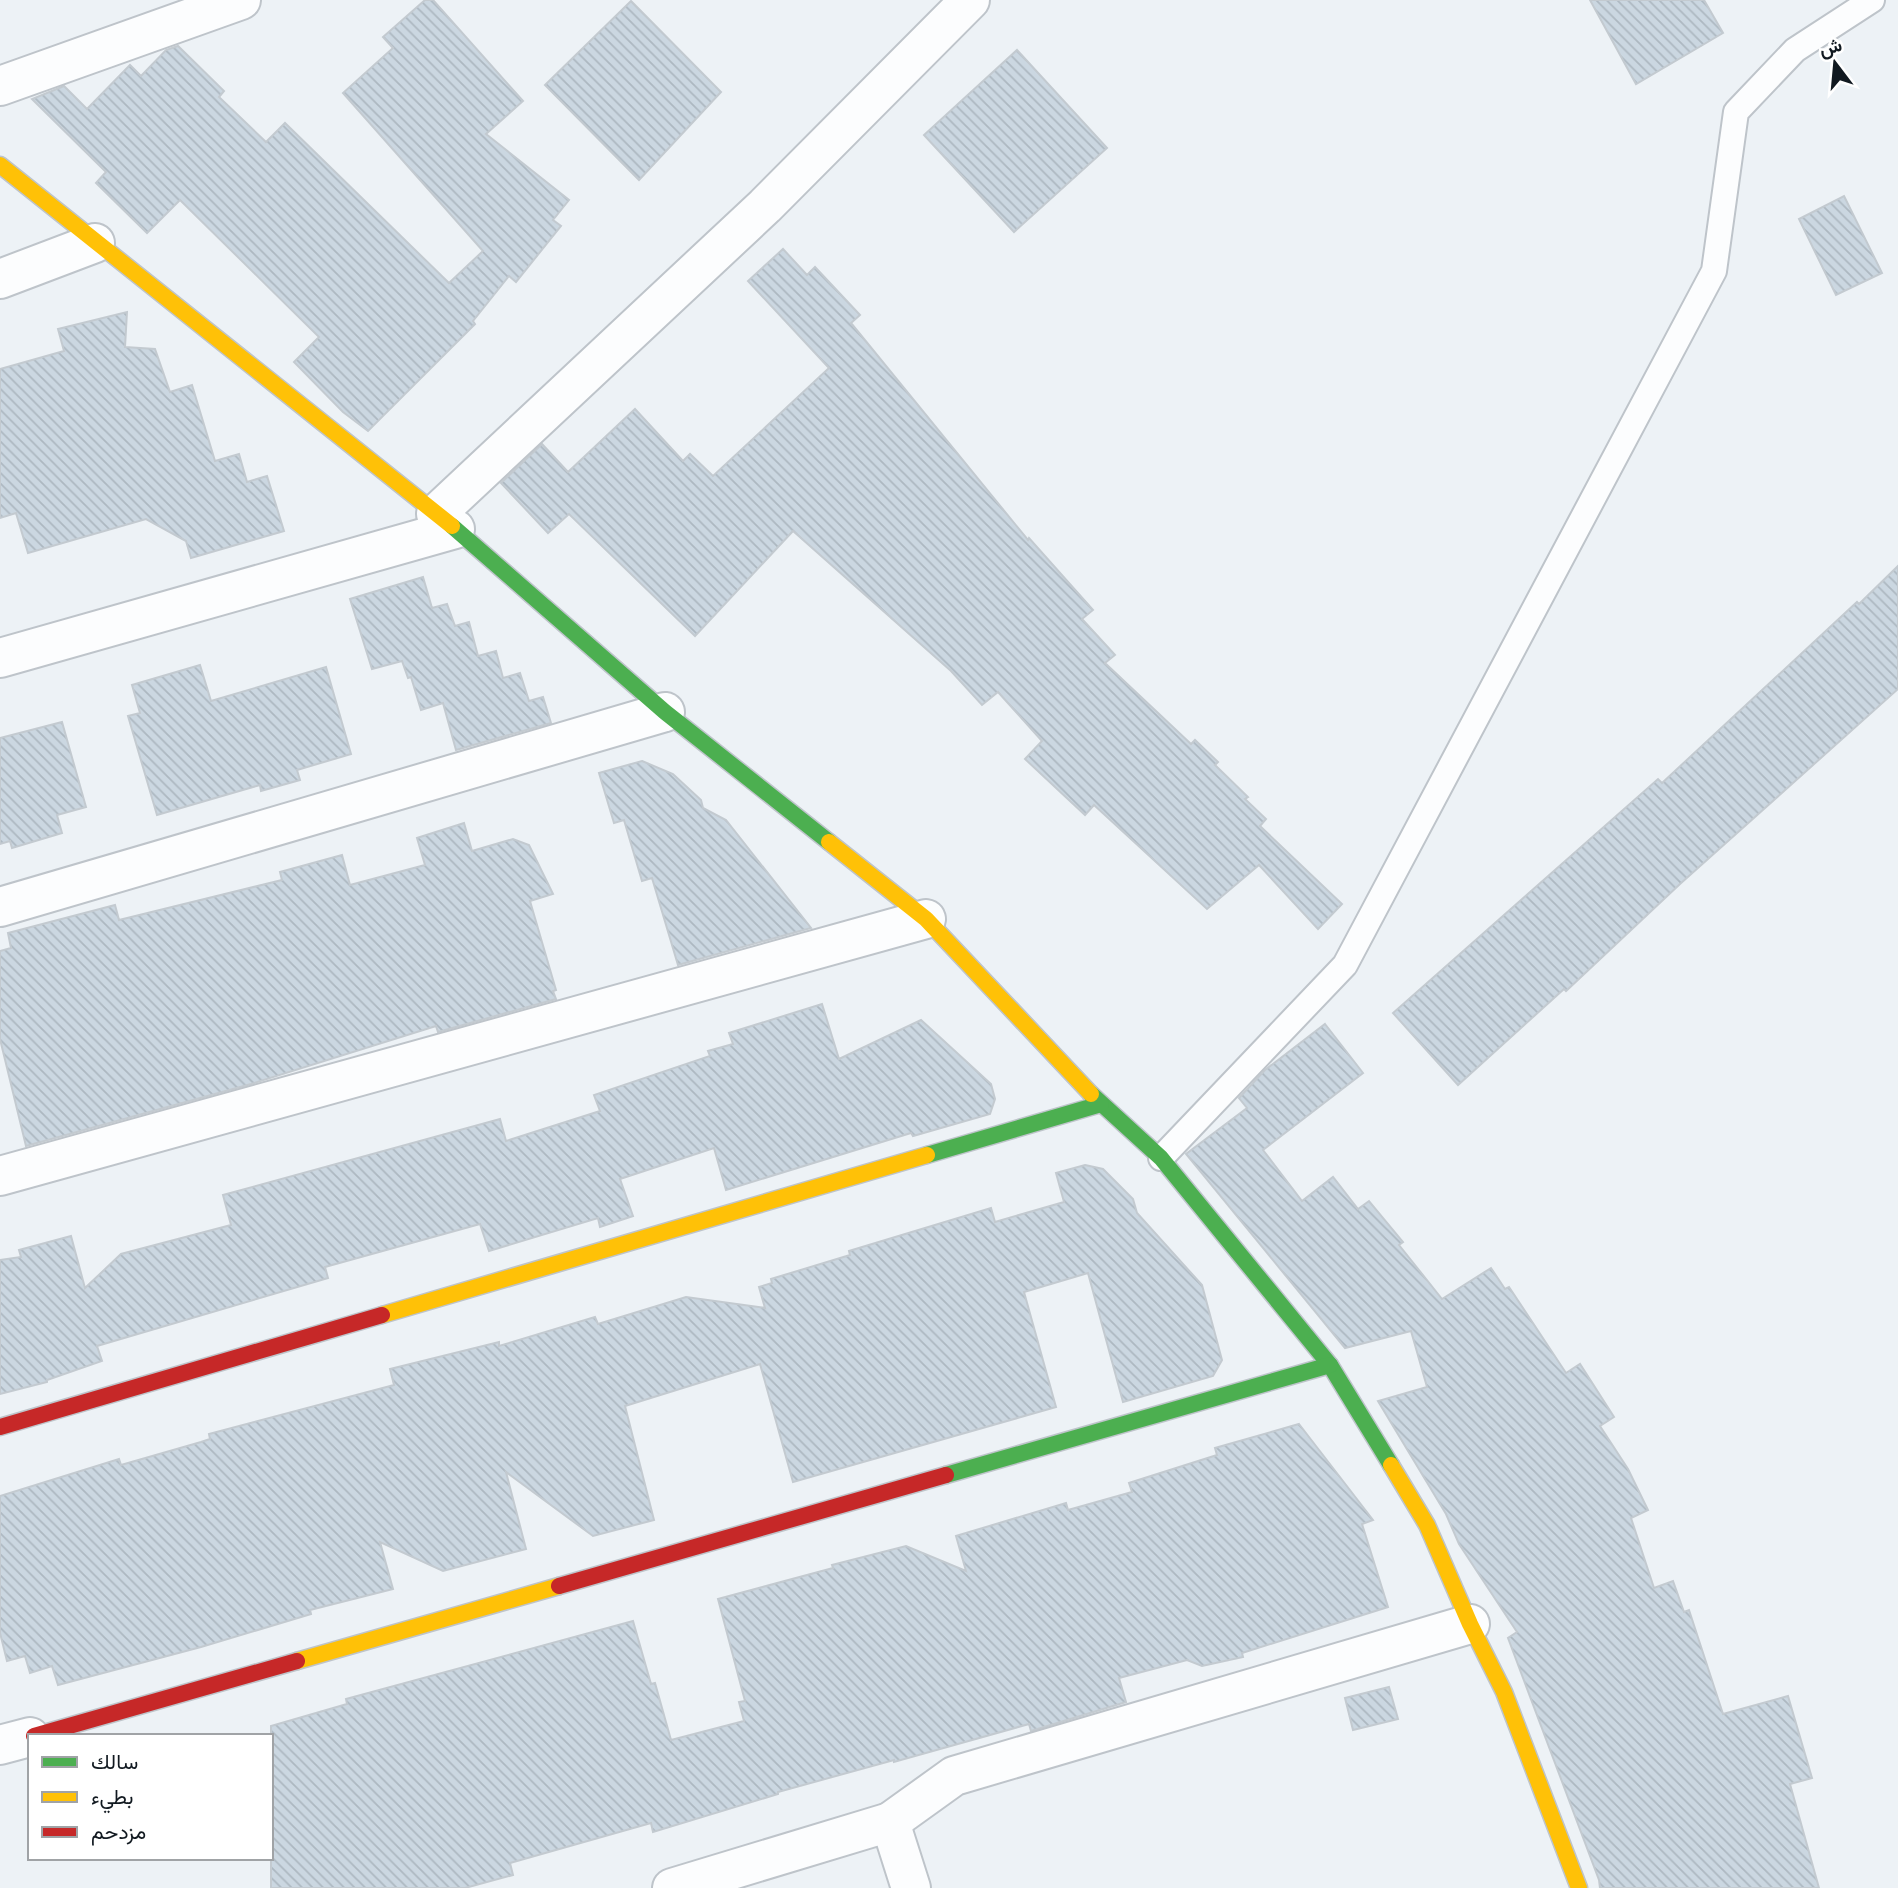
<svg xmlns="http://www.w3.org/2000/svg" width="1898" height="1888" viewBox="0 0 1898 1888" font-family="Arial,Vazirmatn,sans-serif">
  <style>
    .building { fill: url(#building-back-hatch); stroke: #c3cad0; stroke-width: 2 }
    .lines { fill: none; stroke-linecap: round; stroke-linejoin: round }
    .lane-casing { stroke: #bec4ca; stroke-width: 28 }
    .street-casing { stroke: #bec4ca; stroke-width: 42 }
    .fast-casing { stroke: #bec4ca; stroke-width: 19 }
    .slow-casing { stroke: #bec4ca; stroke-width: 19 }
    .jam-casing { stroke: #bec4ca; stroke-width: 19 }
    .lane { stroke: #fcfdfe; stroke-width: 24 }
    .street { stroke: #fcfdfe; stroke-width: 38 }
    .fast { stroke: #4caf50; stroke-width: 16 }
    .slow { stroke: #ffc107; stroke-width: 16 }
    .jam { stroke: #c62828; stroke-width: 16 }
  </style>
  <defs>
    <pattern id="building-back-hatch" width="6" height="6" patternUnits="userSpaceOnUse" patternTransform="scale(1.75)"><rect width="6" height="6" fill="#cbd7e1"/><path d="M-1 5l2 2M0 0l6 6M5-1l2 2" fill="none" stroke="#adb8c1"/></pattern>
  </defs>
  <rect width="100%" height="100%" fill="#edf2f6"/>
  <g class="building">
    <polygon points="425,0 433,0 523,101 486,134 569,200 553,220 561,226 516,282 509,276 473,321 475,324 368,431 343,412 294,362 319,337 180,200 147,233 96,183 106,172 32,99 64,86 87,109 130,65 141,76 166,50 178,46 224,91 219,97 266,142 285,123 449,283 483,251 343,93 393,48 383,37"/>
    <polygon points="1590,0 1704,0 1723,33 1636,84"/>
    <polygon points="631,1 721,92 639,180 545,85"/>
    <polygon points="1017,50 1107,148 1014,232 924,135"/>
    <polygon points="1844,196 1882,273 1836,295 1799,219"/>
    <polygon points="783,249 807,275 815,267 860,315 851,323 1028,540 1029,538 1093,610 1082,619 1115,655 1105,663 1191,744 1195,740 1218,762 1215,765 1248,797 1245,799 1266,819 1260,826 1342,904 1318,929 1259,865 1207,909 1094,805 1085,815 1025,759 1042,741 998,692 982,705 951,671 793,531 695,636 569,514 548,533 501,483 542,444 568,472 635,409 683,461 690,454 713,476 829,368 748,281"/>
    <polygon points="127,312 125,347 155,349 170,392 192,385 215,461 239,454 247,482 267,476 284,531 191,558 186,541 146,519 28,553 16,513 0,518 0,369 64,351 58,329"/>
    <polygon points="1898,566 1898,689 1680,884 1566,991 1564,989 1458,1085 1393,1013 1658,779 1662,783 1857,602 1859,604"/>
    <polygon points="423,577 432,608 447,604 455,626 469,622 478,656 496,651 503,678 520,673 529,701 543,697 551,723 456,750 443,703 421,710 411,677 408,678 402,661 372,669 350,599"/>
    <polygon points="200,665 211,701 326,667 351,754 297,770 300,780 261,791 260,785 157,815 128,716 140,713 132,685"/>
    <polygon points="62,722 86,807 57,815 62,833 12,848 10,841 0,844 0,738"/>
    <polygon points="642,761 673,774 701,800 703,808 726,820 811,928 678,965 652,878 642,881 624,820 614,823 599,773"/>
    <polygon points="464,823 472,851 513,839 529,845 553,894 530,901 556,990 553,991 556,999 438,1032 436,1026 251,1084 26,1146 0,1039 0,951 11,948 8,933 115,905 119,920 282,880 280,872 342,855 350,885 425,865 417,838"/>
    <polygon points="822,1004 839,1059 921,1020 991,1084 995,1099 990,1114 913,1136 911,1133 726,1190 714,1148 620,1179 633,1216 600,1227 598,1218 489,1251 480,1224 325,1267 328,1278 97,1346 102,1361 47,1380 47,1382 0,1394 0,1260 21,1257 19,1250 71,1236 85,1288 121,1254 231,1225 223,1195 500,1119 506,1141 600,1111 594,1095 710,1056 708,1051 733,1044 729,1033"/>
    <polygon points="1325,1024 1363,1073 1263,1150 1302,1201 1333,1177 1358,1209 1369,1201 1403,1242 1399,1245 1442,1299 1491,1268 1505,1289 1509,1287 1566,1373 1580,1364 1614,1417 1600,1426 1628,1469 1648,1510 1631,1518 1654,1588 1673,1581 1684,1612 1689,1610 1723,1714 1788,1696 1812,1778 1790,1784 1819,1888 1600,1888 1599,1880 1508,1638 1517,1632 1459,1544 1446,1514 1378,1401 1427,1387 1411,1331 1345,1348 1186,1154 1247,1108 1239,1098 1265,1070"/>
    <polygon points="1085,1165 1103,1169 1133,1199 1137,1213 1202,1285 1222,1360 1213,1376 1123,1402 1088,1273 1024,1292 1056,1407 793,1482 760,1364 625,1406 654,1520 593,1536 506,1472 526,1549 443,1571 380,1542 393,1589 310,1610 311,1614 201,1647 58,1685 52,1666 30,1673 25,1656 7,1661 0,1633 0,1496 119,1459 121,1465 201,1442 210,1439 209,1434 394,1385 390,1369 499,1342 499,1346 595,1317 598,1324 686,1297 765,1308 759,1287 772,1283 771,1279 850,1255 849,1251 991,1208 995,1222 1064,1202 1056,1173"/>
    <polygon points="1299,1424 1373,1520 1362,1524 1388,1607 1242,1653 1243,1657 1202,1666 1187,1660 1119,1678 1126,1702 1031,1731 1029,1724 894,1762 894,1760 778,1792 778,1794 653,1832 651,1823 510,1863 513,1875 465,1888 271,1888 271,1726 347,1704 346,1699 633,1621 651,1684 655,1683 671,1740 744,1721 739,1702 745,1701 718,1599 833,1568 832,1565 906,1546 966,1571 956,1536 1066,1503 1068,1510 1132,1492 1129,1483 1217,1455 1215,1448"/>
    <polygon points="1389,1687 1398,1719 1353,1730 1345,1698"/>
  </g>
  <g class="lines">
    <g class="lane-casing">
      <polyline id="lane" points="1161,1158 1345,965 1714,271 1736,112 1795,50 1872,0"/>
    </g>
    <g class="street-casing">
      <g id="street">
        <polyline points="0,86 241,0"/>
        <polyline points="0,279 95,243"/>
        <polyline points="436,514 765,206 970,0"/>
        <polyline points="0,658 455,529"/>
        <polyline points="0,907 665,712"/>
        <polyline points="0,1176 926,919"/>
        <polyline points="0,1745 30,1737"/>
        <polyline points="890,1822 954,1776 1470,1624"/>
        <polyline points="672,1888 890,1822 911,1888"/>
      </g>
    </g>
    <g class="fast-casing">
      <g id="fast">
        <polyline points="452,526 665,712 829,842"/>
        <polyline points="1091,1094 1161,1158 1330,1365 1391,1465"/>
        <polyline points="927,1155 1101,1104"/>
        <polyline points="946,1475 1330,1365"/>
      </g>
    </g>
    <g class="slow-casing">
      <g id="slow">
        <polyline points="0,165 452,526"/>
        <polyline points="829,842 926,919 1091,1094"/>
        <polyline points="382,1315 927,1155"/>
        <polyline points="1391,1465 1427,1525 1470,1624 1504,1692 1579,1888"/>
        <polyline points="297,1661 559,1586"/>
      </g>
    </g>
    <g class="jam-casing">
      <g id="jam">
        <polyline points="0,1427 382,1315"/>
        <polyline points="559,1586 946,1475"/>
        <polyline points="34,1736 297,1661"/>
      </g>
    </g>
    <use href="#lane" class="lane"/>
    <use href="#street" class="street"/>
    <use href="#fast" class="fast"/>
    <use href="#slow" class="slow"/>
    <use href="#jam" class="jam"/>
  </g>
  <rect x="28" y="1734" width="245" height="126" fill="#ffffff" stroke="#a0a3a6" stroke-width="2"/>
  <rect x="42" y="1757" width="35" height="10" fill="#4caf50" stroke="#a0a3a6" stroke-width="2"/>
  <text x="91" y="1769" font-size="21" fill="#111920">سالك</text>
  <rect x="42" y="1792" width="35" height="10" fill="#ffc107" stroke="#a0a3a6" stroke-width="2"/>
  <text x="91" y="1804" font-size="21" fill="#111920">بطيء</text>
  <rect x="42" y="1827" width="35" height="10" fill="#c62828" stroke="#a0a3a6" stroke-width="2"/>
  <text x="91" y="1839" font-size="21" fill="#111920">مزدحم</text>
  <g transform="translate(1835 63) rotate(344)" stroke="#ffffff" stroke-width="5" paint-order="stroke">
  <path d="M0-5L12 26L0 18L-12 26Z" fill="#111920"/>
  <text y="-10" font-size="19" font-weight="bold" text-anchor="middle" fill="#111920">ش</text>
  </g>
</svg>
